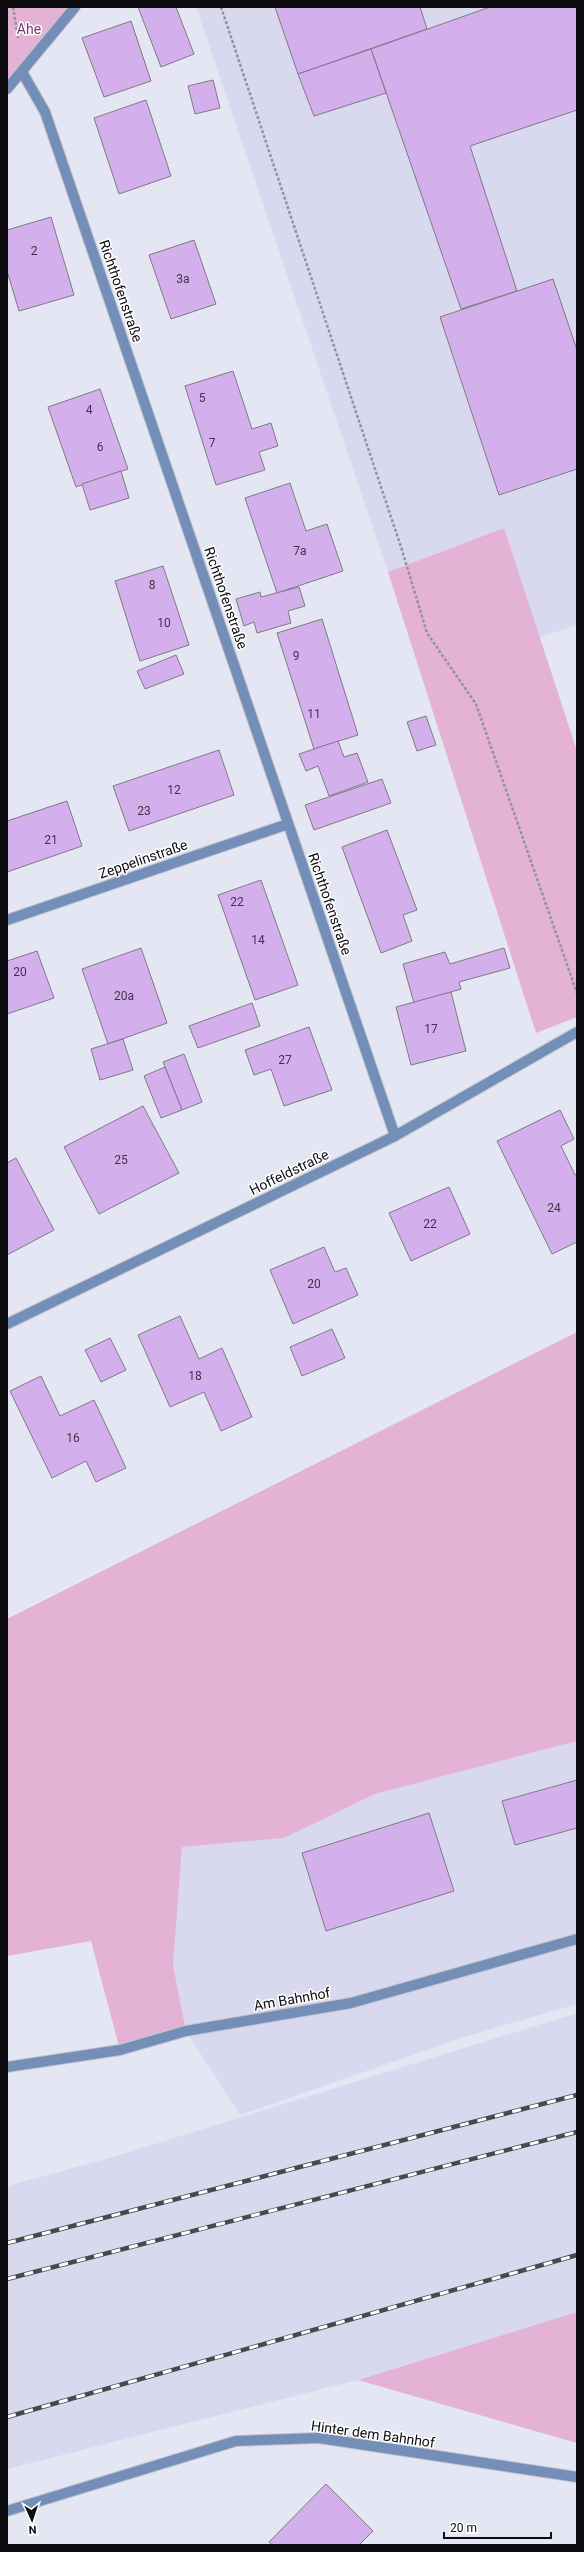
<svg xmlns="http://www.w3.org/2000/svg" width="584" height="2552" viewBox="0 0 584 2552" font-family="Roboto,sans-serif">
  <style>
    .built { fill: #d8d9ee }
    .green { fill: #e3b2d5 }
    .building { fill: #d3b0ec; stroke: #7f7984 }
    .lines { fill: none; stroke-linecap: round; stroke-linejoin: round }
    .lane-casing { stroke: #c2c3d0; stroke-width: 12 }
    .street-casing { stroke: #c2c3d0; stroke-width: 12 }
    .path { stroke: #92939d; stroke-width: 2.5; stroke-dasharray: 3 2; stroke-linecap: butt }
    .lane { stroke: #748fb7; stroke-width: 10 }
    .street { stroke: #748fb7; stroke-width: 10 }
    .rail-casing { stroke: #48484f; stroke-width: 4.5 }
    .rail { stroke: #fff; stroke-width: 3; stroke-dasharray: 9; stroke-linecap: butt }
    .labels { text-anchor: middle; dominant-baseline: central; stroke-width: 3; stroke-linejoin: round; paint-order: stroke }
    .number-label { font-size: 12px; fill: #3e3548 }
    .park-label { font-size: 14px; fill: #7b356b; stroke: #fff }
    .street-label { font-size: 14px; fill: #0c0c11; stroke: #fff }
  </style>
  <rect width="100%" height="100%" fill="#e5e6f4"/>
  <g class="built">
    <polygon points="196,7 577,7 577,625 538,638 504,528 388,572"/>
    <polygon points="577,1741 577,2004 464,2037 240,2115 186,2031 173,1965 182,1847 284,1838 375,1794"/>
    <polygon points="577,2013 577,2312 358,2380 7,2469 7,2186 113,2157"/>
  </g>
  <g class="green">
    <polygon points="7,7 75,7 7,89"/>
    <polygon points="504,528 577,751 577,1017 536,1033 388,572"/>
    <polygon points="577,1332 577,1741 375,1794 284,1838 182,1847 173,1965 186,2031 120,2050 91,1941 7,1956 7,1619"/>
    <polygon points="577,2312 577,2443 358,2380"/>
  </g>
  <g class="building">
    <polygon points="138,7 176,7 194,54 161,67"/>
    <polygon points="275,7 420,7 427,29 298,74"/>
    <polygon points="490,7 577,7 577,110 470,146 517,291 461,309 371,49"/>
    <polygon points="131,21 151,81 104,97 82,38"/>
    <polygon points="371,49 386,93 314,116 298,74"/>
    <polygon points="213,80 220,108 195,114 188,86"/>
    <polygon points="146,100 171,176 119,194 94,118"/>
    <polygon points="51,217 74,295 19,311 7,271 7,230"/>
    <polygon points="194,240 216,304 171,319 149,255"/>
    <polygon points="553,279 577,350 577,469 499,495 440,317"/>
    <polygon points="233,371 252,429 271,423 278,446 259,452 265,470 216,485 185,386"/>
    <polygon points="100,389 128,469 76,487 48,407"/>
    <polygon points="121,471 129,498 90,510 82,484"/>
    <polygon points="290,483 306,531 327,524 343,571 277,593 245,498"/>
    <polygon points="163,566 189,645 140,661 115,581"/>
    <polygon points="299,587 305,606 288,611 291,623 257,633 254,622 244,626 236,599 260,592 261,597"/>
    <polygon points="322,619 358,735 314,749 277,633"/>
    <polygon points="176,655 184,674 145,689 137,671"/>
    <polygon points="426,716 436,745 417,751 407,722"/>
    <polygon points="338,741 344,757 357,753 368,782 329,796 318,766 306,771 299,754"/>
    <polygon points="219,750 234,795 129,831 113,786"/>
    <polygon points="382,779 391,803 314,830 305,805"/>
    <polygon points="67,801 82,846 7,872 7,821"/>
    <polygon points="387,830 417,910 403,915 412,941 381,953 342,847"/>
    <polygon points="261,880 298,985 255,1000 218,895"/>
    <polygon points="141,948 167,1023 108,1044 82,969"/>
    <polygon points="504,948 510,968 459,982 461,989 414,1003 403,964 445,952 450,964"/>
    <polygon points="37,951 54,998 7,1014 7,961"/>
    <polygon points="451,992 466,1051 411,1065 396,1007"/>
    <polygon points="252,1003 260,1026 198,1048 189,1026"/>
    <polygon points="309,1027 332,1090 284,1106 271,1069 254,1075 245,1050"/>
    <polygon points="123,1039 133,1070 100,1080 91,1049"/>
    <polygon points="184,1054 202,1102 182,1110 163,1062"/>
    <polygon points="165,1067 182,1110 161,1118 144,1076"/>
    <polygon points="143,1106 179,1173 99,1214 64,1147"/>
    <polygon points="560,1110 574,1139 561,1146 575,1175 577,1174 577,1242 552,1254 497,1141"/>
    <polygon points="16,1158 54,1230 7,1255 7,1163"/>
    <polygon points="449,1187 470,1234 411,1261 389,1213"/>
    <polygon points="324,1247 335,1272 346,1268 358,1295 293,1324 270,1270"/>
    <polygon points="180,1316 199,1359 222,1348 252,1417 221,1431 204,1392 170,1407 138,1335"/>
    <polygon points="332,1329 345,1358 302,1376 290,1347"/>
    <polygon points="110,1338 126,1370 101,1382 85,1350"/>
    <polygon points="41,1376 60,1416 94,1400 126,1468 96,1482 86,1461 52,1478 10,1391"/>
    <polygon points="577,1780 577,1828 515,1845 502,1801"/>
    <polygon points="429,1813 454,1891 326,1931 302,1853"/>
    <polygon points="326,2484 373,2531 359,2545 272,2545 269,2542"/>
  </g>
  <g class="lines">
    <g class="lane-casing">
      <polyline id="lane" points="7,2511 236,2441 319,2438 577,2477"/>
    </g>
    <g class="street-casing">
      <g id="street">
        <polyline points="22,72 45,112 395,1136"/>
        <polyline points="7,89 75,7"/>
        <polyline points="7,920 288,824"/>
        <polyline points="7,1324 395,1136 577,1032"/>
        <polyline points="7,2067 120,2050 186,2031 351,2003 577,1939"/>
      </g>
    </g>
    <g class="path">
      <polyline points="13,7 18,38"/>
      <polyline points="221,7 402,550 427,633 476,704 577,993"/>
    </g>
    <use href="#lane" class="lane"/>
    <use href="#street" class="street"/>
    <g class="rail-casing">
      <g id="rail">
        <polyline points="7,2243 577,2095"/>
        <polyline points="7,2279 577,2132"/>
        <polyline points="7,2417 577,2255"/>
      </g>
    </g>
    <use href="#rail" class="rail"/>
  </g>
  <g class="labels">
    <g class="number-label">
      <text x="34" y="251">2</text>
      <text x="183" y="279">3a</text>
      <text x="202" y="398">5</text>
      <text x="89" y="410">4</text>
      <text x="212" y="443">7</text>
      <text x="100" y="447">6</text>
      <text x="300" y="551">7a</text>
      <text x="152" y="585">8</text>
      <text x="164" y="623">10</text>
      <text x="296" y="656">9</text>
      <text x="314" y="714">11</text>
      <text x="174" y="790">12</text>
      <text x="144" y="811">23</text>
      <text x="51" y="840">21</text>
      <text x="237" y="902">22</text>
      <text x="258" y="940">14</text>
      <text x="20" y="972">20</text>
      <text x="124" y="996">20a</text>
      <text x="431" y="1029">17</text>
      <text x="285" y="1060">27</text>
      <text x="121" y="1160">25</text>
      <text x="554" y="1208">24</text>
      <text x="430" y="1224">22</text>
      <text x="314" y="1284">20</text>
      <text x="195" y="1376">18</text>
      <text x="73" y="1438">16</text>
    </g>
    <g class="park-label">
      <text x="29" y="29">Ahe</text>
    </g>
    <g class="street-label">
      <text transform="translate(121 291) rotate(71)">Richthofenstraße</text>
      <text transform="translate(226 598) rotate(71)">Richthofenstraße</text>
      <text transform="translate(143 859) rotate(-19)">Zeppelinstraße</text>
      <text transform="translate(330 904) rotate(71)">Richthofenstraße</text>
      <text transform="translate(289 1172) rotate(-26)">Hoffeldstraße</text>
      <text transform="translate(292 1999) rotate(-10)">Am Bahnhof</text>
      <text transform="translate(373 2434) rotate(8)">Hinter dem Bahnhof</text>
    </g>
  </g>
  <rect width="584" height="2552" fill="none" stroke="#0c0c11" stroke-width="16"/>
  <g transform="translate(32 2520) rotate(177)" stroke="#ffffff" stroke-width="3" paint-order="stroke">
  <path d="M0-3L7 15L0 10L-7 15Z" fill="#0c0c11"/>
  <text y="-6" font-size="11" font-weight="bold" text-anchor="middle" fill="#0c0c11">N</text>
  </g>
  <path d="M444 2532v6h107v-6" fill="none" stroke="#0c0c11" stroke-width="2"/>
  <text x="450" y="2532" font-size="12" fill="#0c0c11" stroke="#ffffff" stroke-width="3" paint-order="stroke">20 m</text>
</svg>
